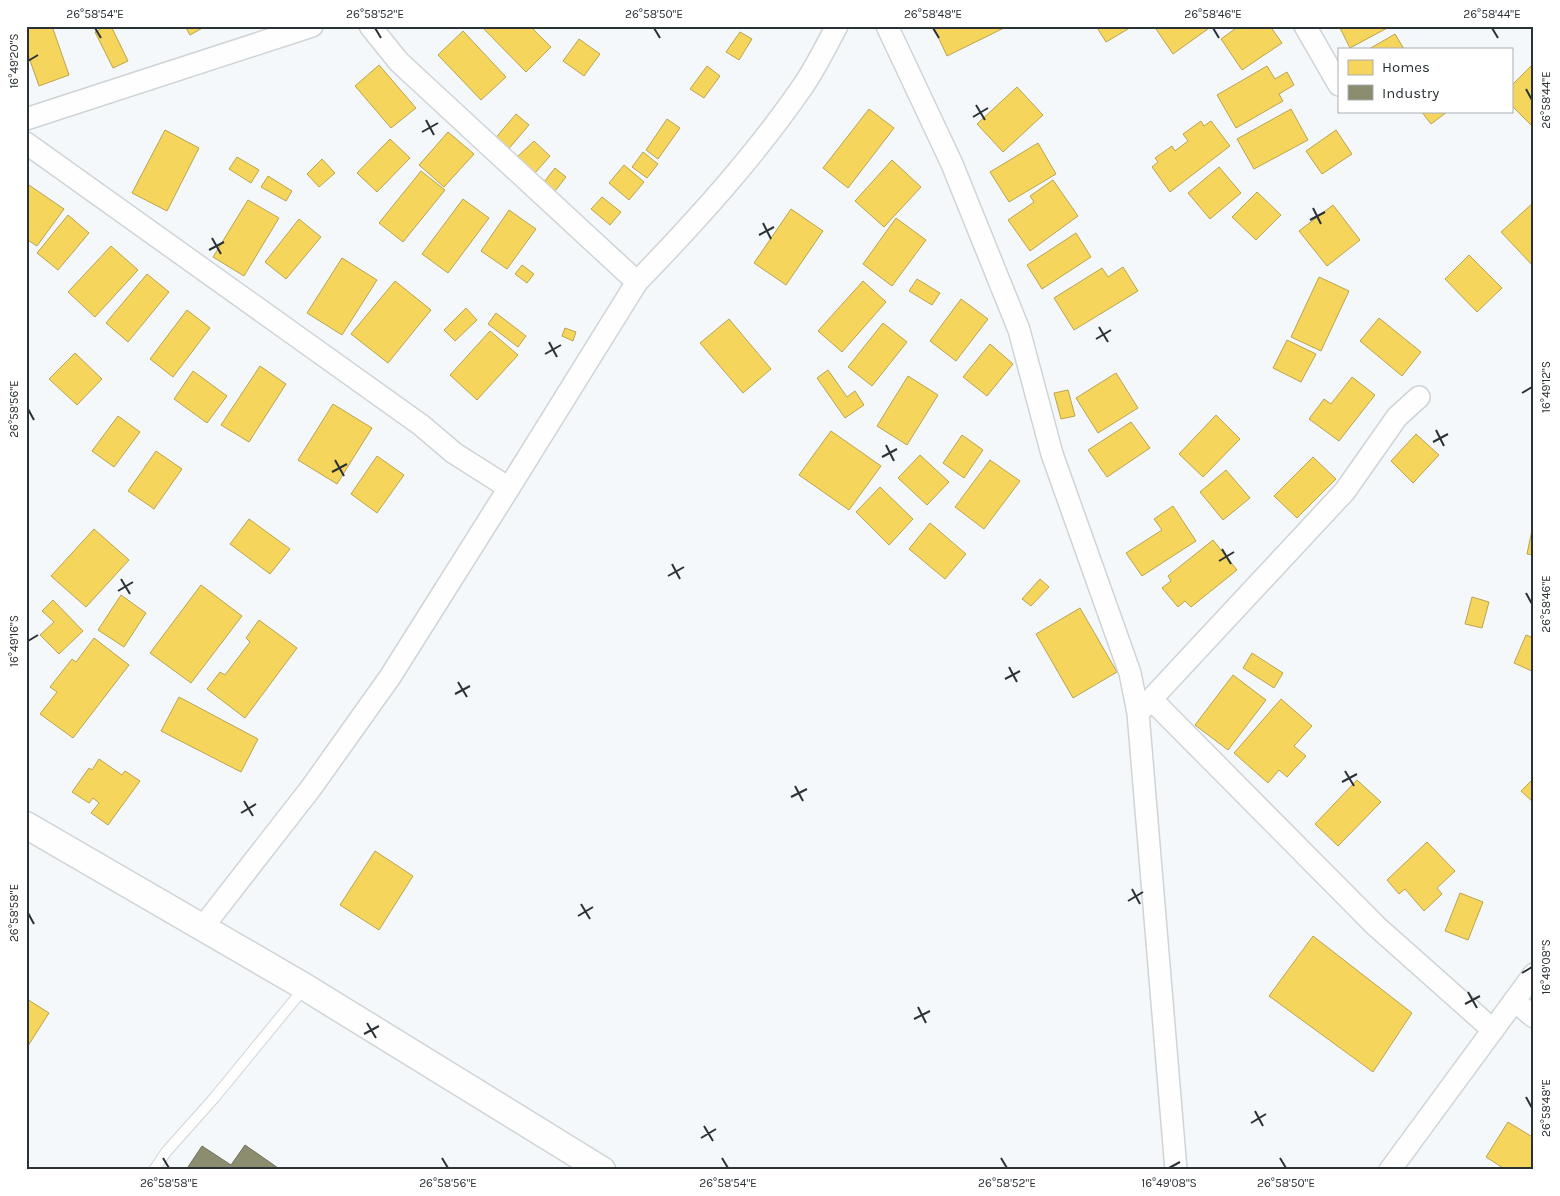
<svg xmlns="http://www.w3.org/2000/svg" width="1560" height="1196" viewBox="0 0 1560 1196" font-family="Karla,sans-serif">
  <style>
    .homes { fill: #f6d55c; stroke: #b9a451 }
    .industry { fill: #8c8c6e; stroke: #6f715d }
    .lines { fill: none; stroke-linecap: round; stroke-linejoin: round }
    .service-casing { stroke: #cfd4d6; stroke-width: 12 }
    .minor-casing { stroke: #cfd4d6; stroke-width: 24 }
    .tertiary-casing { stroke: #cfd4d6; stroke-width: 29 }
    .service { stroke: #fefefe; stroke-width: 10 }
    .minor { stroke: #fefefe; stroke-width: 21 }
    .tertiary { stroke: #fefefe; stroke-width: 26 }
    .ticks { fill: none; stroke: #2b3236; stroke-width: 2 }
    .neatline { fill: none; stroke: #2b3236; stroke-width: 2 }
    .ticks-label { font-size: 12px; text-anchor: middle; fill: #2b3236 }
  </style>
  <rect width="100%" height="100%" fill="#f5f8fa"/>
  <g class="homes">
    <polygon points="33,26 52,26 69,75 39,86 26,49 26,29"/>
    <polygon points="106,26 111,26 128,61 113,68 95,32"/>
    <polygon points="185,26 206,26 190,35"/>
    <polygon points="481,26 530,26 551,47 526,72"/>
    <polygon points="933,26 1008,26 947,56"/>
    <polygon points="1096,26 1126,26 1128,29 1106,42"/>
    <polygon points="1154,26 1212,26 1173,54"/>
    <polygon points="1239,26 1270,26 1282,43 1242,70 1221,39"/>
    <polygon points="1339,26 1391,26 1350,48"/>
    <polygon points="463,31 506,77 481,100 438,55"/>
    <polygon points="740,32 752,39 739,60 726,52"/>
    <polygon points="1395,34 1404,49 1369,49"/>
    <polygon points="579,39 600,54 584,76 563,61"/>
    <polygon points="1534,63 1534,128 1511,105 1511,86"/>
    <polygon points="379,65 416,108 391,128 355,86"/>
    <polygon points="707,66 720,76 704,98 690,89"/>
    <polygon points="1267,66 1275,79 1287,72 1294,85 1279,94 1283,101 1236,128 1217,95"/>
    <polygon points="1017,87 1043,115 1003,152 977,124"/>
    <polygon points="869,109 894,128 848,188 823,168"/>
    <polygon points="1291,109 1308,140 1254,169 1237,139"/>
    <polygon points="1421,111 1446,111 1447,112 1431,124"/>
    <polygon points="516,114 529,125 506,152 493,141"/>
    <polygon points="667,119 680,128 658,159 646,150"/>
    <polygon points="1201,121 1204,126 1211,121 1230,146 1170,192 1152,167 1158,162 1155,158 1172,146 1175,151 1188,141 1183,134"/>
    <polygon points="165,130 199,148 167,211 132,193"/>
    <polygon points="1336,130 1352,154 1322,174 1306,151"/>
    <polygon points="448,132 474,154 444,187 419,165"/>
    <polygon points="390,139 410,158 377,192 357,173"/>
    <polygon points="534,141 550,156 535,173 516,158"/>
    <polygon points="1038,143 1056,174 1009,202 990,172"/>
    <polygon points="643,152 658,164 647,178 632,167"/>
    <polygon points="237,157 259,170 251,183 229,169"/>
    <polygon points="322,159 335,173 319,187 307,174"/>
    <polygon points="892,160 921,187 884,227 855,201"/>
    <polygon points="624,165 644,182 629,200 609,183"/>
    <polygon points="1219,167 1241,193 1210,219 1188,193"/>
    <polygon points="555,168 566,177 555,191 544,182"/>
    <polygon points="421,171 445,190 403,242 379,223"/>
    <polygon points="268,176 292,191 286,201 261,187"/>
    <polygon points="1053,180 1078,216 1030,251 1008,220 1034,202 1030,196"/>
    <polygon points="26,183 64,209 37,246 26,239"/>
    <polygon points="1257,192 1281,215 1256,240 1232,217"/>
    <polygon points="602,197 621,212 610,225 591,209"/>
    <polygon points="463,199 489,218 448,273 422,254"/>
    <polygon points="248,200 279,218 244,276 213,257"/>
    <polygon points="1534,202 1534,267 1501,232"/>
    <polygon points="1333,205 1360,240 1327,266 1299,231"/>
    <polygon points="791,209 823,231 786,285 754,263"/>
    <polygon points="509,210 536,229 507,269 481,251"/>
    <polygon points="68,215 89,233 58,270 37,253"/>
    <polygon points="896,218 926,240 892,286 863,264"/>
    <polygon points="299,219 321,237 286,279 265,262"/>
    <polygon points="1076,233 1091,257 1042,289 1027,265"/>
    <polygon points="111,246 138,270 95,317 68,292"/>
    <polygon points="1469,255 1502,288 1477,312 1445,279"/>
    <polygon points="342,258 377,280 342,335 307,313"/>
    <polygon points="522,265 534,274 527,283 515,274"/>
    <polygon points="1123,267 1138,291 1074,330 1054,298 1102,268 1108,277"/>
    <polygon points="147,274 169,292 128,342 106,323"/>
    <polygon points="1319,277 1349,291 1321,351 1291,337"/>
    <polygon points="917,279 940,293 932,305 909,291"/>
    <polygon points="395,281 431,310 388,363 351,334"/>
    <polygon points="863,281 886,302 842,352 818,331"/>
    <polygon points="961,299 988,319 956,361 930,341"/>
    <polygon points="466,308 477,320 455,341 444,330"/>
    <polygon points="187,310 210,328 173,377 150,359"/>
    <polygon points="496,313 526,336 518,347 488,324"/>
    <polygon points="1379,318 1421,352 1402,376 1360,341"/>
    <polygon points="729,319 771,369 743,393 700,343"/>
    <polygon points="883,323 907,342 872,386 848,367"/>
    <polygon points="565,328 576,332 573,341 562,336"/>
    <polygon points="490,331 518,355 477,400 450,375"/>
    <polygon points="1287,340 1316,354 1301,382 1273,368"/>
    <polygon points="990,344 1013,364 987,396 963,377"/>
    <polygon points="75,353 102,379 77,405 49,379"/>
    <polygon points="260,366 286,384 249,442 221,425"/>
    <polygon points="828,370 847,397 855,391 864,405 845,418 817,378"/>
    <polygon points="193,371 227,396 207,423 174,399"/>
    <polygon points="1116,373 1138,408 1098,433 1076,398"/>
    <polygon points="908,376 938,395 907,445 877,426"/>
    <polygon points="1352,377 1375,395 1339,441 1309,419 1324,399 1331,404"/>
    <polygon points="1068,390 1075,416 1061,419 1054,393"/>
    <polygon points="333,404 372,428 337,484 298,460"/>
    <polygon points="1216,415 1240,439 1203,477 1179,454"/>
    <polygon points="118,416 140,432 114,467 92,451"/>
    <polygon points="1131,422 1150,448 1107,477 1088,450"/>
    <polygon points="831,431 881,466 849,510 799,475"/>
    <polygon points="1416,434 1439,455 1413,483 1391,461"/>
    <polygon points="962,435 983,450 964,478 943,463"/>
    <polygon points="156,451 182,469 154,509 128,491"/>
    <polygon points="920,455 949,482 927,505 898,478"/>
    <polygon points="377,456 404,475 377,513 351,494"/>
    <polygon points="1313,457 1336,479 1297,518 1274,496"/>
    <polygon points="990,460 1020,481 984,529 955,507"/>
    <polygon points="1226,470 1250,498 1223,520 1200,492"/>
    <polygon points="880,487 913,519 889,545 856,512"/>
    <polygon points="1173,506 1196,541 1142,576 1126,553 1162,530 1154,519"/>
    <polygon points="249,519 290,549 270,574 230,544"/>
    <polygon points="930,523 966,554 945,579 909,549"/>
    <polygon points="94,529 129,560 86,607 51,576"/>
    <polygon points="1532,530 1534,531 1534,555 1527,554"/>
    <polygon points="1213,540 1237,570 1191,607 1185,601 1178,607 1162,588 1171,581 1168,576"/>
    <polygon points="1040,579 1049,587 1031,606 1022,599"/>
    <polygon points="201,585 242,616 191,683 150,653"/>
    <polygon points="121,595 146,613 124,647 98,630"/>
    <polygon points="1472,597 1489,602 1482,628 1465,624"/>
    <polygon points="53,600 83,631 59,654 40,635 54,622 42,611"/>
    <polygon points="1080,608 1117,672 1073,698 1036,634"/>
    <polygon points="259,620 297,648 245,718 207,689 220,672 225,675 250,642 246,638"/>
    <polygon points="1526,635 1534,638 1534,672 1514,663"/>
    <polygon points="94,638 129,665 73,738 40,714 57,692 50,687 72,659 76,662"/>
    <polygon points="1252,653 1283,673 1274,688 1243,668"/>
    <polygon points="1233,675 1266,700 1228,750 1195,725"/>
    <polygon points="179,697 258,739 241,772 161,731"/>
    <polygon points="1281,699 1312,726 1294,746 1306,756 1287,777 1279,770 1268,783 1234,753"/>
    <polygon points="99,759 122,775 125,771 140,781 108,825 91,813 99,803 93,798 89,803 72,792 89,768 92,770"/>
    <polygon points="1534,778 1534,803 1521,791"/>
    <polygon points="1357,780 1381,802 1338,846 1315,824"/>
    <polygon points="1427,842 1455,871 1437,888 1442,894 1424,911 1405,889 1399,894 1387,880"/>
    <polygon points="375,851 413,876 379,930 340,905"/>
    <polygon points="1460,893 1483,902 1468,940 1445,931"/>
    <polygon points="1313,936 1412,1013 1373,1072 1269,996"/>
    <polygon points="27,999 49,1013 26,1049 26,1000"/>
    <polygon points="1508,1122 1534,1138 1534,1170 1506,1170 1486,1157"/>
  </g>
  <polygon class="industry" points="245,1145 281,1170 186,1170 202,1146 231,1165"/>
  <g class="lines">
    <g class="service-casing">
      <polyline id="service" points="154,1170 166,1152 215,1097 305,987"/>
    </g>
    <g class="minor-casing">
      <g id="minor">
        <polyline points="370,26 399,62 637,282 509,488"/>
        <polyline points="887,26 952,164 1019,330 1052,454 1130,673 1138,713 1176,1170"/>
        <polyline points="1305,26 1339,85"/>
        <polyline points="26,119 312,26"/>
        <polyline points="26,143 421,425 454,453 509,488 390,677 311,788 202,928"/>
        <path d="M637,282C696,221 755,156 803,86C816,67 826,46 837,26"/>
        <polyline points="1151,699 1376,926 1493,1030"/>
        <polyline points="1142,709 1345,491 1397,417 1419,397"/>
        <polyline points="1514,1001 1534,1017"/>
        <polyline points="1390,1170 1534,974"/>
      </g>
    </g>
    <g class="tertiary-casing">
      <polyline id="tertiary" points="26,825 305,987 602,1170"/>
    </g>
    <use href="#service" class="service"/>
    <use href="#minor" class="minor"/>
    <use href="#tertiary" class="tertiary"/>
  </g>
  <path class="ticks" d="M95,28L101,38M375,28L381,38M654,28L660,38M933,28L939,38M1213,28L1219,38M1492,28L1498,38M28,61L38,55M1526,89L1532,100M976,105L985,120M973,117L988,108M426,120L434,135M422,132L438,123M1313,208L1321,224M1310,220L1325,212M763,223L771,239M759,235L774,227M212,238L221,254M209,250L224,242M1099,327L1108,342M1096,339L1111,330M549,342L557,357M545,354L561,345M1522,393L1532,387M28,409L34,420M1436,430L1444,446M1433,442L1448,434M886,445L894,461M882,457L897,449M335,460L344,476M332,472L347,464M1222,549L1231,564M1219,561L1234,552M672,564L680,579M668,576L684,567M121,579L130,594M118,591L133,582M1526,593L1532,604M28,641L38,635M1009,667L1017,682M1005,679L1020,671M458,682L467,697M455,694L470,686M1345,771L1354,786M1342,782L1357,774M795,786L803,801M791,797L807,789M244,801L253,816M241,813L256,804M1132,889L1140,904M1128,901L1143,892M581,904L590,919M28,913L34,924M578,916L593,907M1522,973L1532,967M1468,992L1477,1008M1465,1004L1480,996M918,1007L926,1023M914,1019L930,1011M367,1023L376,1038M364,1034L379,1026M1526,1097L1532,1108M1255,1111L1263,1126M1251,1123L1266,1114M704,1126L713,1141M701,1138L716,1129M163,1158L169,1168M442,1158L448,1168M722,1158L728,1168M1001,1158L1007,1168M1280,1158L1286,1168M1169,1168L1180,1162"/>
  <rect width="1560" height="1196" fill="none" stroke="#ffffff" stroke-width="55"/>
  <rect x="1338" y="48" width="175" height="65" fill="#ffffff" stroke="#aaadaf"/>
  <rect x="1348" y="60" width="25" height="15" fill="#f6d55c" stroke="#aaadaf"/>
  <text x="1382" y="72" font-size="15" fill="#2b3236">Homes</text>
  <rect x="1348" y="85" width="25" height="15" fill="#8c8c6e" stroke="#aaadaf"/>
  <text x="1382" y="98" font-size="15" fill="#2b3236">Industry</text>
  <rect x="28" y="28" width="1504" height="1140" class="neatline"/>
  <g class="ticks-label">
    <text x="95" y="18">26°58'54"E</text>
    <text x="375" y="18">26°58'52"E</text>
    <text x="654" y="18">26°58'50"E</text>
    <text x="933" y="18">26°58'48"E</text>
    <text x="1213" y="18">26°58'46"E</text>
    <text x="1492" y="18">26°58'44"E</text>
    <text transform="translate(14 61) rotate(-90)" y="4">16°49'20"S</text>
    <text transform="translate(1546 100) rotate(-90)" y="4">26°58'44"E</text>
    <text transform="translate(1546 387) rotate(-90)" y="4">16°49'12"S</text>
    <text transform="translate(14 409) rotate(-90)" y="4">26°58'56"E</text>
    <text transform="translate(1546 604) rotate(-90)" y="4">26°58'46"E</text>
    <text transform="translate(14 641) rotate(-90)" y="4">16°49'16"S</text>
    <text transform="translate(14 913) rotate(-90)" y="4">26°58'58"E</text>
    <text transform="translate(1546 967) rotate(-90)" y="4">16°49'08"S</text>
    <text transform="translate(1546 1108) rotate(-90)" y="4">26°58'48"E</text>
    <text x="169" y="1187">26°58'58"E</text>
    <text x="448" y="1187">26°58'56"E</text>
    <text x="728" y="1187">26°58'54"E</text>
    <text x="1007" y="1187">26°58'52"E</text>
    <text x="1169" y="1187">16°49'08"S</text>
    <text x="1286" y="1187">26°58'50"E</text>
  </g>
</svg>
